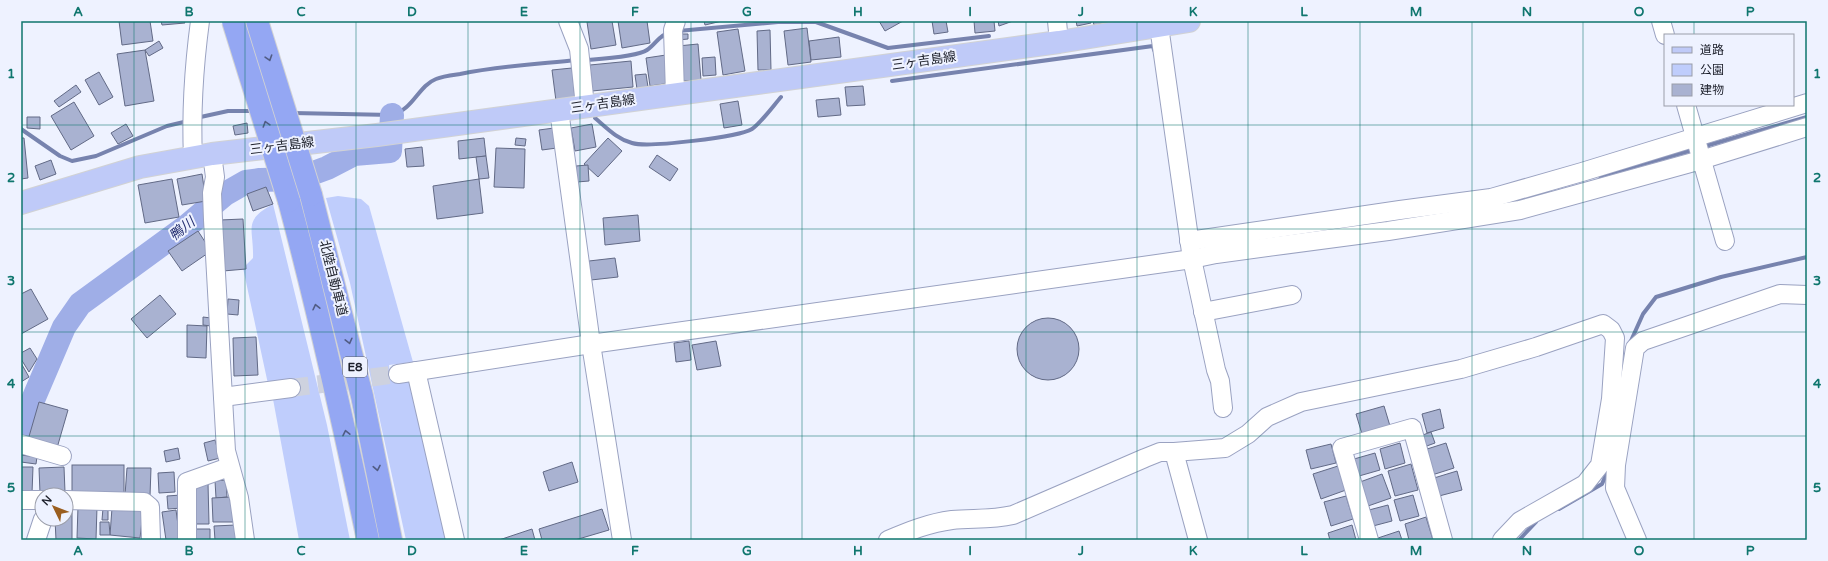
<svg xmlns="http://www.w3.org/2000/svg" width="1828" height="561" viewBox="0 0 1828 561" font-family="'Varela Round','Noto Sans JP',sans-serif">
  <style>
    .green { fill: #bfcdfc }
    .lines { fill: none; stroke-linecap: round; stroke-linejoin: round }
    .stream { stroke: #7783ae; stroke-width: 4 }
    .river { stroke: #9faee7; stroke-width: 24 }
    .building { fill: #a9b2d1; stroke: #626a86 }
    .minor-tunnel { stroke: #ced2df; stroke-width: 18; stroke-dasharray: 18 9; stroke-linecap: butt }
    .minor-casing { stroke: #9aa2c1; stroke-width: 20 }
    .major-casing { stroke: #d1d2d4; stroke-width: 24 }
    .highway-casing { stroke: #d1d2d4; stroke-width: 24 }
    .minor { stroke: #fff; stroke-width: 18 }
    .major { stroke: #bfcaf8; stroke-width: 22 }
    .highway { stroke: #94a7f3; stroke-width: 22 }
    .highway-bridge-casing { stroke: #d1d2d4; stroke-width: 24; stroke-linecap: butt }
    .highway-bridge { stroke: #94a7f3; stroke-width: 22 }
    .oneway { stroke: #515c84 }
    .grid { fill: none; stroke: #0f766e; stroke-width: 1; stroke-opacity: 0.55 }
    .labels { text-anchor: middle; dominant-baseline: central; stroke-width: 4; stroke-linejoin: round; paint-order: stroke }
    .shield { fill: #eef2ff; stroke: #5a5e69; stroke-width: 1 }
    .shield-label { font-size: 12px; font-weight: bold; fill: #1b1e29 }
    .street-label { font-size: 13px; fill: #1b1e29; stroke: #eef2ff }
    .water-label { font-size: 14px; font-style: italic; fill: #263072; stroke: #eef2ff }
    .neatline { fill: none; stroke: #0f766e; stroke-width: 1.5 }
    .grid-label { font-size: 13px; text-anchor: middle; font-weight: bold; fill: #0f766e }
  </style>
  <rect width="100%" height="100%" fill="#eef2ff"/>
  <g class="green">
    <polygon points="338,196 361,199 369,206 413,362 389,365 390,379 415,377 446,540 406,540 350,283 326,198"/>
    <path d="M273,204L327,425L350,540H299L273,399L268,384L243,268L253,258C254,228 242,221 273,204Z"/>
  </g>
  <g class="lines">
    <g class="stream">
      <polyline points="678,31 778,22 816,22 888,48 989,36"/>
      <path d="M586,60C599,59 637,57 647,50C656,44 659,35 669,33"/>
      <polyline points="892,81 1153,46 1154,50"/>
      <path d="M293,113L392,115C414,109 418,86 436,79C443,76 453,75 460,74C499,66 538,64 577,60"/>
      <polyline points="196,118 228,111 254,111"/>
      <path d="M595,118C607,128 617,139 632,143C648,148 739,137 752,129C760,124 774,105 781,97"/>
      <polyline points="21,129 60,156 72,161 96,156 167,126 188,121"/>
      <polyline points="1702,147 1807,117"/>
      <polyline points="1600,176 1693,150"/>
      <polyline points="1522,201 1549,190"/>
      <polyline points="1630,343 1643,314 1656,297 1721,277 1807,257"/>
      <polyline points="1559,509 1602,484 1608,470"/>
      <polyline points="1519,540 1536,522"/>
    </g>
    <polyline class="river" points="21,428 64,327 80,304 187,226 225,194 246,182 260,180 297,179 327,168 354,154 390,151 392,115"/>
  </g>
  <g class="building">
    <polygon points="119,21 150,21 153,41 122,45"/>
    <polygon points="161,21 184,21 185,23 162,25"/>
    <polygon points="594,21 612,21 616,45 591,49 587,22"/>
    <polygon points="618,21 647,21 650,43 622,48"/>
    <polygon points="704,21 722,21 705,25"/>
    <polygon points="879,21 903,21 885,31"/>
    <polygon points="932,21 946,21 948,32 934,34"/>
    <polygon points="974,21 994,21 995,31 975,33"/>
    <polygon points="998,21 1013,21 999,26"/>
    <polygon points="1076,21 1091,21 1091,23 1077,26"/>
    <polygon points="1093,21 1124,21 1094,25"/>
    <polygon points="807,28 811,62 788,65 784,31"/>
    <polygon points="738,29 745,71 723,75 717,32"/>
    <polygon points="770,30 771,70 758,70 757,31"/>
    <polygon points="678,34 688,34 688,39 678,40"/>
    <polygon points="839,37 841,57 811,60 809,41"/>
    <polygon points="159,41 163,48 149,56 145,50"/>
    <polygon points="698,44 701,80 681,81 678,46"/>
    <polygon points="145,50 154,101 125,106 117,54"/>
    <polygon points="666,55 671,83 650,86 646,58"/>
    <polygon points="715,57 716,75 703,76 702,58"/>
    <polygon points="631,61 633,87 592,91 590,65"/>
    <polygon points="572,68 575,98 556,101 552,70"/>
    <polygon points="99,72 113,97 99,105 85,80"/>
    <polygon points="646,74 648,87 637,89 635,75"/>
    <polygon points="76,85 81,92 59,107 54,101"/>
    <polygon points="863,86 865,105 847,106 845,87"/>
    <polygon points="839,98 841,115 818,117 816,100"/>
    <polygon points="738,101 742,125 724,128 720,104"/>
    <polygon points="74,102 94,136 71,150 51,116"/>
    <polygon points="27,117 40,117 40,129 27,128"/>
    <polygon points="247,123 248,133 235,135 233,126"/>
    <polygon points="126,124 133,136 118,144 111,133"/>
    <polygon points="592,124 596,147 575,151 571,128"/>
    <polygon points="554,128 557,148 542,150 539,130"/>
    <polygon points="21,138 24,138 28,178 21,179"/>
    <polygon points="484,138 486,156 459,159 458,141"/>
    <polygon points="516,138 526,139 525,146 515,145"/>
    <polygon points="608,138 622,151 598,177 584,164"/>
    <polygon points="422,147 424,166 407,167 405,149"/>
    <polygon points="496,148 525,149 524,188 494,187"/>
    <polygon points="657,155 678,169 670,181 649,167"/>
    <polygon points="486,156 489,178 479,179 476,157"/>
    <polygon points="51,160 56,174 40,180 35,166"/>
    <polygon points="588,165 589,181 577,182 576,166"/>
    <polygon points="202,174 206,201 182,205 177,179"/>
    <polygon points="172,179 179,217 145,223 138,185"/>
    <polygon points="479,179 483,213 437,219 433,186"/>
    <polygon points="266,187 273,204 253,211 247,194"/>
    <polygon points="638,215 640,241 605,245 603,218"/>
    <polygon points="243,219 246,269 223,271 220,220"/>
    <polygon points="198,231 211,251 182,271 168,251"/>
    <polygon points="615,258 618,277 591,280 589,261"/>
    <polygon points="31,289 48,319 21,334 21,294"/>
    <polygon points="160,295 176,314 147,338 131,319"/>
    <polygon points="228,299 239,300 238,315 227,314"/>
    <polygon points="203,317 211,318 211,326 203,325"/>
    <circle cx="1048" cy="349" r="31"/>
    <polygon points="187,325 207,326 206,358 187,357"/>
    <polygon points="256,337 258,375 234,376 233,338"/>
    <polygon points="689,341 691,360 676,362 674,343"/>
    <polygon points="716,341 721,366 697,370 692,345"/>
    <polygon points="30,348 37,359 29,372 21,359 21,353"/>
    <polygon points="21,363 29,377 21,382"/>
    <polygon points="39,402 68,410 57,448 28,440"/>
    <polygon points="1384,406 1390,426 1362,434 1356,414"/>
    <polygon points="1440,409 1444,428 1427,433 1422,414"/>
    <polygon points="1431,432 1435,443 1424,447 1420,436"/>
    <polygon points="215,440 220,458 208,461 204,443"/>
    <polygon points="1400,443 1405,463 1385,469 1380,449"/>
    <polygon points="1446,443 1454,468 1432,475 1424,450"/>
    <polygon points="1331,444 1336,463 1311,469 1306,450"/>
    <polygon points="178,448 180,459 166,462 164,451"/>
    <polygon points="1375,453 1380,470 1359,476 1354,459"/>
    <polygon points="21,455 37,457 36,464 21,462"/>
    <polygon points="572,462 578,482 549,491 543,472"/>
    <polygon points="1411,464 1418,490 1395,496 1388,471"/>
    <rect x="72" y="465" width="52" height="29"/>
    <polygon points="1338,466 1346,490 1321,499 1313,474"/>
    <polygon points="21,467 33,467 32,493 21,493"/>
    <polygon points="64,467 65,492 40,493 39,468"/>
    <polygon points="127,468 151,468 150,496 125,495"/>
    <polygon points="1457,471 1462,490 1439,496 1434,478"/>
    <polygon points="174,472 175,492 159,493 158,473"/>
    <polygon points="1382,474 1391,498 1368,506 1360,482"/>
    <polygon points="226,480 227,497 216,498 215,481"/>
    <polygon points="208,483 209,524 193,524 193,484"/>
    <polygon points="181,495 182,508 168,509 167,496"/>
    <polygon points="1413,495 1419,516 1400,521 1394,500"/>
    <polygon points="1346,496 1353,519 1331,526 1324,502"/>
    <polygon points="232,497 233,522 213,522 212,498"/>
    <polygon points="1388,505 1392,521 1373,526 1369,510"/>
    <polygon points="78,506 97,507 96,539 77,538"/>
    <polygon points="103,508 108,509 108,520 102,520"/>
    <polygon points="112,508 143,511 140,538 110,535"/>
    <polygon points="602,509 609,530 575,540 542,540 539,529"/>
    <polygon points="66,510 72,510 72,540 56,540 55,519 66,519"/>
    <polygon points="176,510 180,540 166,540 162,512"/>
    <polygon points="1426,517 1433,540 1409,540 1405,524"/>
    <polygon points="100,522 109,522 110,535 100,535"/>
    <polygon points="236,525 237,540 215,540 214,526"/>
    <polygon points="1352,525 1356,540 1330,540 1328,533"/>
    <polygon points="193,529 210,529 210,540 194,540"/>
    <polygon points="532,529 535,540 499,540"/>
    <polygon points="1399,531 1402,540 1375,540 1375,539"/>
  </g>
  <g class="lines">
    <polyline class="minor-tunnel" points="291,388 398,374"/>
    <g class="minor-casing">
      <g id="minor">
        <polyline points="568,21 579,49 585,106"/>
        <polyline points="1057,21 1059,42"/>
        <polyline points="1661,21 1665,35"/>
        <polyline points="1159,26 1192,259 1216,370 1220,381 1223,408"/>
        <polyline points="675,94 673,30 676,21"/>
        <polyline points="1686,105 1725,241"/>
        <polyline points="559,110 591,344 622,540"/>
        <polyline points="212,154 215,177 212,193 213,220 226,451 239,498 245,540"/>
        <path d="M193,158C191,113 194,66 200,21"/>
        <polyline points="1189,241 1400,210 1491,198 1582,172 1807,103"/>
        <polyline points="1203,312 1292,295"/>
        <polyline points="416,371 455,540"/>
        <polyline points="398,374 591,344 1192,259 1216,254 1388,231 1520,210 1701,160 1807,127"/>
        <polyline points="223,397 291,388"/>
        <polyline points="21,444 62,456"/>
        <polyline points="1174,452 1225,448 1248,434 1267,417 1301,402 1461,369 1536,347 1603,324 1611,330 1615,338 1611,399 1600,465 1585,484 1520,521 1502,540"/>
        <polyline points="21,500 42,500"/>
        <polyline points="66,500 144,502 150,507 151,540"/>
        <polyline points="36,540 43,519"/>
        <polyline points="187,540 187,482 229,467"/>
        <path d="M888,540C909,531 929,523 952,520C973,518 991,520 1013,515L1145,458L1160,452H1174L1198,540"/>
        <polyline points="1369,540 1342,448 1412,428 1443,540"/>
        <polyline points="1637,540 1615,488 1616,465 1635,348 1643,341 1780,294 1807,295"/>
      </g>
    </g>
    <g class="major-casing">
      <polyline id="major" points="21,203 140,167 212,154 377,135 1059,42 1189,21"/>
    </g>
    <g class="highway-casing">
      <g id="highway">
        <polyline points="311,195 362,396 391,540"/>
        <path d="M289,201C319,313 344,426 368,540"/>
      </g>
    </g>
    <use href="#minor" class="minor"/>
    <use href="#major" class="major"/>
    <use href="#highway" class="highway"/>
    <g class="highway-bridge-casing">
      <g id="highway-bridge">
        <polyline points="233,21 289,201"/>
        <polyline points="257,21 311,195"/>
      </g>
    </g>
    <use href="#highway-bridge" class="highway-bridge"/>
  </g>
  <defs><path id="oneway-chevron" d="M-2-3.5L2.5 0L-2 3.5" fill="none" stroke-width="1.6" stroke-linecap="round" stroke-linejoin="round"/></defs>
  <g class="oneway">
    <use href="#oneway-chevron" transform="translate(269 58) rotate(72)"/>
    <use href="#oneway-chevron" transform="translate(266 124) rotate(-107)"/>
    <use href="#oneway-chevron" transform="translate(316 307) rotate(-103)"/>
    <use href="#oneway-chevron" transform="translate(349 341) rotate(76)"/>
    <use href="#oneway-chevron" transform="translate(346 433) rotate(-102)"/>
    <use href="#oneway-chevron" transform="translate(377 468) rotate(79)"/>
  </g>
  <path class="grid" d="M134,21V540M245,21V540M356,21V540M468,21V540M580,21V540M691,21V540M802,21V540M914,21V540M1026,21V540M1137,21V540M1248,21V540M1360,21V540M1472,21V540M1583,21V540M1694,21V35M1694,105V540M21,125H1807M21,229H1807M21,332H1807M21,436H1807"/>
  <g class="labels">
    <rect class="shield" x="343" y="357" width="24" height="20" rx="3"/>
    <g class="shield-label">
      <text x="355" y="367">E8</text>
    </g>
    <g class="street-label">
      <text transform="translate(924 61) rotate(-8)">三ヶ吉島線</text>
      <text transform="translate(603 104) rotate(-8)">三ヶ吉島線</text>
      <text transform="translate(282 146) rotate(-7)">三ヶ吉島線</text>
      <text transform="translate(333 278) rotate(76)">北陸自動車道</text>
    </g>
    <g class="water-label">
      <text transform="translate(182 229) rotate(-38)">鴨川</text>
    </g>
  </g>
  <rect width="1828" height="561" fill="none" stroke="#eef2ff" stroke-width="44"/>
  <rect x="1664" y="34" width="130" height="72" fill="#eef2ff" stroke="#9a9da9"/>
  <rect x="1672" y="47" width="20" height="6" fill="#bfcaf8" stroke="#9a9da9"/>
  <text x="1700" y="54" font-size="12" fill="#1b1e29">道路</text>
  <rect x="1672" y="64" width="20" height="12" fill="#bfcdfc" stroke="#9a9da9"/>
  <text x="1700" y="74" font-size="12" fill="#1b1e29">公園</text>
  <rect x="1672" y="84" width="20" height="12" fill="#a9b2d1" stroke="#9a9da9"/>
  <text x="1700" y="94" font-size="12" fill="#1b1e29">建物</text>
  <g transform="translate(54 507) rotate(313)"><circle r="19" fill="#eef2ff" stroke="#9a9da9"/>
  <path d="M0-3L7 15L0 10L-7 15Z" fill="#9a5e1f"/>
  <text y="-6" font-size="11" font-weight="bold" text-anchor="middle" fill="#1b1e29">N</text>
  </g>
  <rect x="22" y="22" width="1784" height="517" class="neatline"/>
  <g class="grid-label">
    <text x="78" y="16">A</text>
    <text x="189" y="16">B</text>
    <text x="301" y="16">C</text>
    <text x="412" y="16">D</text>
    <text x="524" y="16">E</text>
    <text x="635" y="16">F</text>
    <text x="747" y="16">G</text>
    <text x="858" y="16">H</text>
    <text x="970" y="16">I</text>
    <text x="1081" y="16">J</text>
    <text x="1193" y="16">K</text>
    <text x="1304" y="16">L</text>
    <text x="1416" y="16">M</text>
    <text x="1527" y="16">N</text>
    <text x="1639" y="16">O</text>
    <text x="1750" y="16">P</text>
    <text x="11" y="78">1</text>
    <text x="1817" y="78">1</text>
    <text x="11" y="182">2</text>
    <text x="1817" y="182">2</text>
    <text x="11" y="285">3</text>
    <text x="1817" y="285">3</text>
    <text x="11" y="388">4</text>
    <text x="1817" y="388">4</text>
    <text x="11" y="492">5</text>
    <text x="1817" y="492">5</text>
    <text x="78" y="555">A</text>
    <text x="189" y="555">B</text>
    <text x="301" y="555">C</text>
    <text x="412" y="555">D</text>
    <text x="524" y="555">E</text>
    <text x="635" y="555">F</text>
    <text x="747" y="555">G</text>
    <text x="858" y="555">H</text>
    <text x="970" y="555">I</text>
    <text x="1081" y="555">J</text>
    <text x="1193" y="555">K</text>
    <text x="1304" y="555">L</text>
    <text x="1416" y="555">M</text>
    <text x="1527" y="555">N</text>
    <text x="1639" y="555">O</text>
    <text x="1750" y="555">P</text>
  </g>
</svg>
